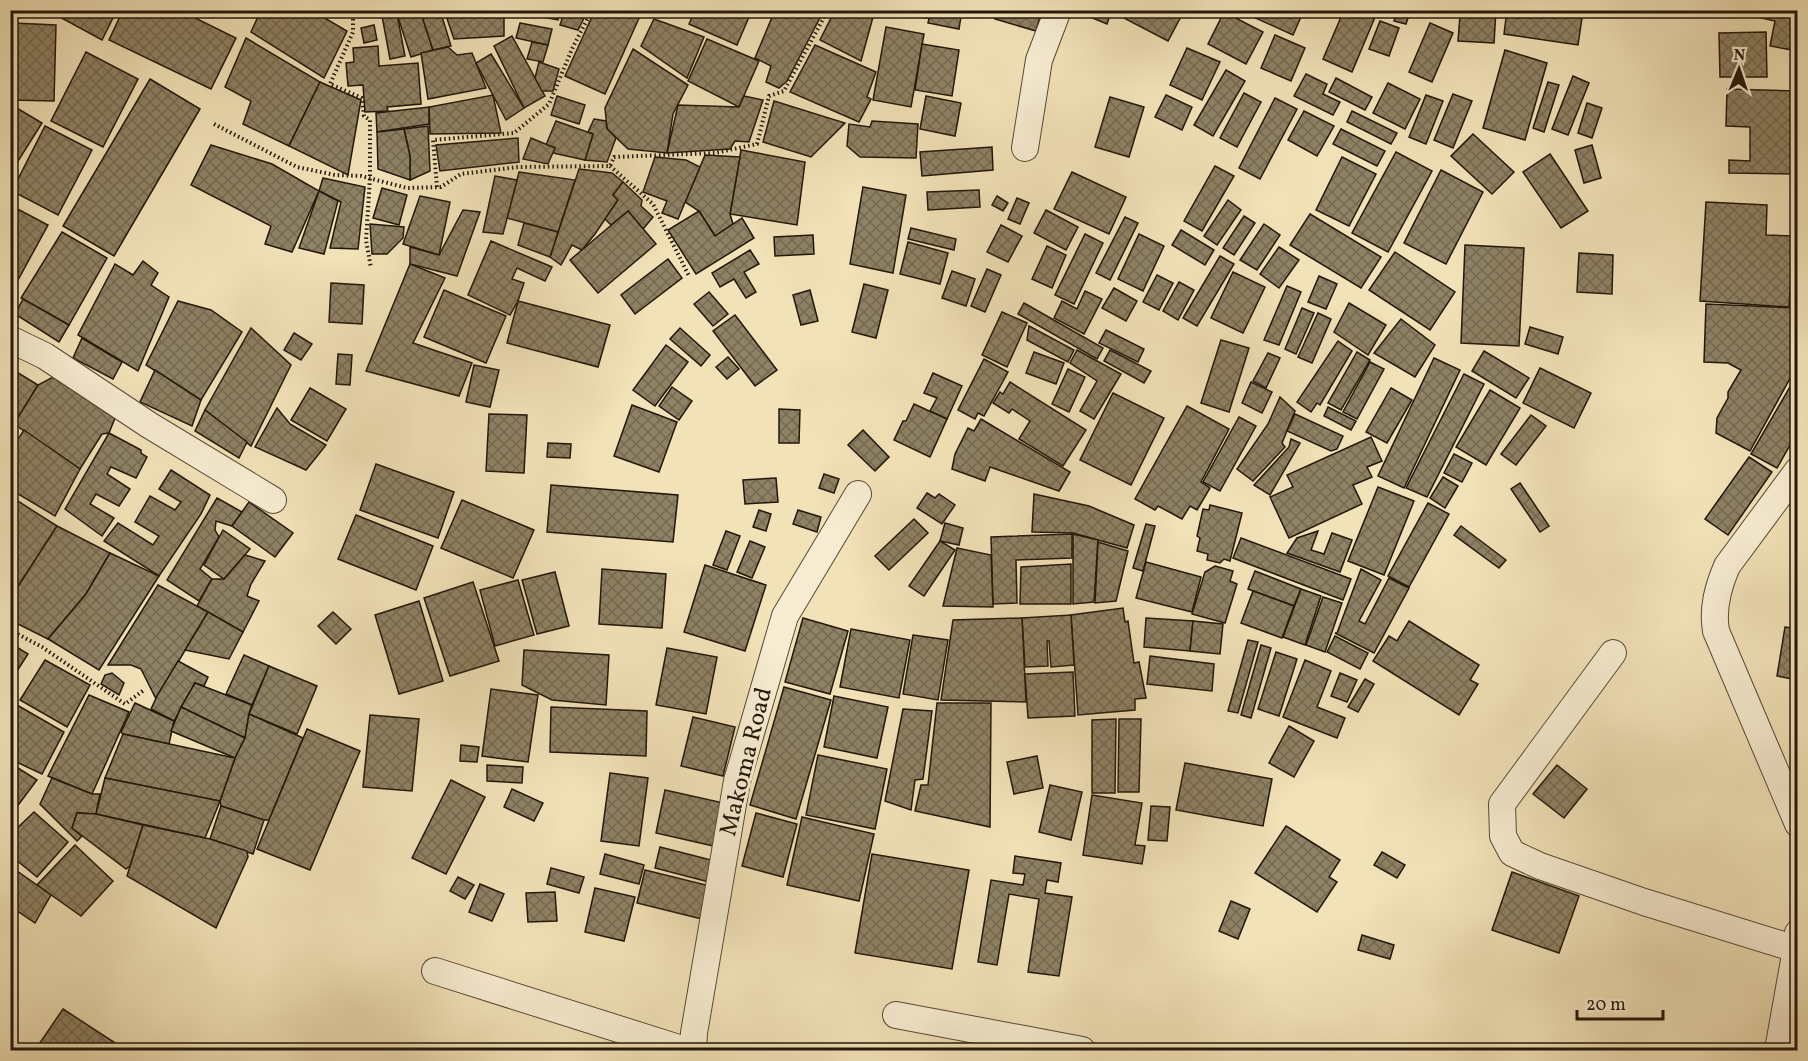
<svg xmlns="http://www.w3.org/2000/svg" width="1808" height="1061" viewBox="0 0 1808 1061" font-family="Vollkorn,serif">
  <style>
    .building { fill: url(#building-cross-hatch); stroke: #22170a; stroke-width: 1.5 }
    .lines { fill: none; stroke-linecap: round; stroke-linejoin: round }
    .street-casing { stroke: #564a36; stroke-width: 28 }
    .path { stroke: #22170a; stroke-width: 4; stroke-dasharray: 1.5 3; stroke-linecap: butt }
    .street { stroke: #f7ecd1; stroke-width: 26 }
    .labels { text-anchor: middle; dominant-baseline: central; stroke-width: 6; stroke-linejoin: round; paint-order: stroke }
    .street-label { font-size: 24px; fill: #22170a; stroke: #f7ecd1 }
  </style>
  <defs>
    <pattern id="building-cross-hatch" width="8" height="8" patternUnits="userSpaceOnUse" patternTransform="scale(1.5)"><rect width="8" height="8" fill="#8e8164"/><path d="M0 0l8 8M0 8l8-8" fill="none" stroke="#746951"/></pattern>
  </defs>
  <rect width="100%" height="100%" fill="#f2e2b8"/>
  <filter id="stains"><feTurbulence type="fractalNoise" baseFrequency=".00333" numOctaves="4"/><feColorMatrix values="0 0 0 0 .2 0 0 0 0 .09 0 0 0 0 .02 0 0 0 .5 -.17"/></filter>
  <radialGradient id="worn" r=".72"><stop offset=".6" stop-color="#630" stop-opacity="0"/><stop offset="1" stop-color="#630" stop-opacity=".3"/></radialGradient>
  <g class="building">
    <polygon points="47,10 117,10 102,40"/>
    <polygon points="123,10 179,10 236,38 211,89 109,40"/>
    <polygon points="261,10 311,10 347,31 324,78 251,32"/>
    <polygon points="403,10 420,10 433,50 411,57 397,14"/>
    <polygon points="420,10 440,10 451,46 433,50"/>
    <polygon points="444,10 457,10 504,18 504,36 454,39"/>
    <polygon points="505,10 560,10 558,20"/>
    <polygon points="565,10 588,10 578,30 560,25"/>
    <polygon points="595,10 626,10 640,16 605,94 565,76"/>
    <polygon points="695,10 752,10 737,45 689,24"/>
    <polygon points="775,10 824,10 787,81 779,88 766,82 771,66 755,58"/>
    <polygon points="835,10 882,10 873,17 861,61 820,40"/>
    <polygon points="888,10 929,10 928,18 886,14"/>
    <polygon points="931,10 962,10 959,29 928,23"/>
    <polygon points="997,10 1021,10 1040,16 1036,31 995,19"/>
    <polygon points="1079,10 1112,10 1107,24 1078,12"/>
    <polygon points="1121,10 1183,10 1184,11 1168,41 1118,15"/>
    <polygon points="1238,10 1304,10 1293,35"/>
    <polygon points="1344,10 1378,10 1352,72 1323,59"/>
    <polygon points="1445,10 1496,10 1494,43 1458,41 1460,15 1444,14"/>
    <polygon points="1507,10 1583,11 1578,45 1504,34"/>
    <polygon points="1749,10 1798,10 1798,51 1770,46 1775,21 1748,15"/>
    <polygon points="1224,12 1263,32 1246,64 1208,44"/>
    <polygon points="1397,12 1409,15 1406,24 1394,21"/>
    <polygon points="397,14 405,56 390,59 382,16"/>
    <polygon points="654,19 704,37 687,78 641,46"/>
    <polygon points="1380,21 1399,28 1389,56 1369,49"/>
    <polygon points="13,23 56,25 54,101 10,100"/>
    <polygon points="520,23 552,29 548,45 516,38"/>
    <polygon points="1430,23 1453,33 1432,82 1409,72"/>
    <polygon points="374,25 377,40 364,43 361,28"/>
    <polygon points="886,27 924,34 911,107 873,100"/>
    <polygon points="1766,32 1767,77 1720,77 1719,33"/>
    <polygon points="1275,35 1305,48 1291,81 1261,68"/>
    <polygon points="512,36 545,96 524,108 494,46"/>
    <polygon points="246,38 320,82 289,146 243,124 251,101 225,87"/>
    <polygon points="707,39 759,61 739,107 688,81"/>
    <polygon points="532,42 548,45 543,62 527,59"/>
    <polygon points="922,44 959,50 952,96 915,90"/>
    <polygon points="815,45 876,72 867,97 871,99 859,122 790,92"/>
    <polygon points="378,46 379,66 418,63 421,104 387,107 388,111 365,112 363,85 348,86 346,63 354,62 353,48"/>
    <polygon points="448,47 457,55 472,53 486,88 428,99 421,53"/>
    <polygon points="1187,48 1220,62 1202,100 1170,85"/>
    <polygon points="633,49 688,85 673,114 667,153 628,149 607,129 605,108"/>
    <polygon points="1505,50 1547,63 1525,140 1483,128"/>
    <polygon points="86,52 138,79 103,147 51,121"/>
    <polygon points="491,54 524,108 506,120 476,63"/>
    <polygon points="539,62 559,69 553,91 542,91 535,78"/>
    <polygon points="1226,70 1245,81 1213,136 1194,125"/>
    <polygon points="1306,74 1327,84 1323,94 1340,102 1333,115 1294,96"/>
    <polygon points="1573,76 1589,83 1568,135 1552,129"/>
    <polygon points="1336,78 1372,97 1365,110 1329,92"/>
    <polygon points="150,79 200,109 114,256 63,226"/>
    <polygon points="320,82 361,100 348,175 289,146"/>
    <polygon points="1548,82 1559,85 1544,132 1533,128"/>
    <polygon points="1388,83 1420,99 1405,129 1373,113"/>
    <polygon points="1727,89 1798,91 1798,174 1729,173 1729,160 1750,161 1750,127 1726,126"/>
    <polygon points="1244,93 1261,102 1237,147 1220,138"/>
    <polygon points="1453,94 1472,101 1453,148 1434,140"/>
    <polygon points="493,95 501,133 430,134 429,107"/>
    <polygon points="1166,95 1192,107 1182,130 1155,117"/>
    <polygon points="1426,95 1443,101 1426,144 1409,137"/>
    <polygon points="557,96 585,105 579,124 551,115"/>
    <polygon points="744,96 763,100 749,142 735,141 730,149 667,153 678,105 739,107"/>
    <polygon points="926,96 961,103 955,136 920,129"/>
    <polygon points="1110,97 1144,107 1129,157 1095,147"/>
    <polygon points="1275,98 1297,109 1260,179 1239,168"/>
    <polygon points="774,101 845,123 811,157 763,142"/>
    <polygon points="1587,103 1602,108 1592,138 1578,133"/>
    <polygon points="10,104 42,123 10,174"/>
    <polygon points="429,107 429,124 377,132 376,113"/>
    <polygon points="1304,111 1334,126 1317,156 1288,140"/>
    <polygon points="1352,111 1397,133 1391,144 1347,122"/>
    <polygon points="594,119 606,121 607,129 616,138 607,162 585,160 593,134 588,132"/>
    <polygon points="556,121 593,134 585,160 553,153 555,148 546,145"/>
    <polygon points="872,121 918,124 916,158 860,157 847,146 849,124 870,127"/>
    <polygon points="45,126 92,150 58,215 12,191"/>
    <polygon points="428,126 430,171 410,180 410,156 404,129"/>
    <polygon points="404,129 410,156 410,180 378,169 377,132"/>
    <polygon points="1341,129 1385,151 1377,166 1333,144"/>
    <polygon points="1473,134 1514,172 1492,194 1451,156"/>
    <polygon points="518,138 519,162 440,171 436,145"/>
    <polygon points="531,138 555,148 548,164 523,159"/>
    <polygon points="211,145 272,164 319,191 292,252 265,244 271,226 191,185"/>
    <polygon points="1592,145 1601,178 1584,183 1575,150"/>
    <polygon points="992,147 993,170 922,176 920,152"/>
    <polygon points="741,150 805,162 797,225 730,214"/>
    <polygon points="1396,152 1432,171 1388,252 1352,233"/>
    <polygon points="1550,154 1588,211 1561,228 1523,172"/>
    <polygon points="705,155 740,157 730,214 733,224 715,236 699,211 685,202"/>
    <polygon points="655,157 686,160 700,167 678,219 662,213 667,201 643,192"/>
    <polygon points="1342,157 1376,174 1349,226 1316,210"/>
    <polygon points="1215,166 1234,176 1202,231 1184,221"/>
    <polygon points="579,169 612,173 623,182 613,195 618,200 595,234 582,250 572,245 561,265 550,257"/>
    <polygon points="1441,170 1483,192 1446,264 1404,243"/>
    <polygon points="519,172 575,180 558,232 507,218"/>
    <polygon points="1072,172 1126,197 1109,234 1054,209"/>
    <polygon points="495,176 517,180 503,234 483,232"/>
    <polygon points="323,178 365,187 358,249 330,248 341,202 319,191"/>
    <polygon points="623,182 642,200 641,206 653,217 643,229 628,211 611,225 605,219 618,200 613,195"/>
    <polygon points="863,187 906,195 893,273 850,264"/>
    <polygon points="382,188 407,195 399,225 373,218"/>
    <polygon points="979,190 980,207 928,210 927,192"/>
    <polygon points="319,191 338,201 324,254 299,248"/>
    <polygon points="420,196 450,202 439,255 403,244"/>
    <polygon points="997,196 1008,203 1003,211 992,205"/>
    <polygon points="1017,198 1029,203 1020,224 1008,219"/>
    <polygon points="1228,200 1241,210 1217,245 1204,236"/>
    <polygon points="1706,202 1767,205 1766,235 1793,236 1789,307 1700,301"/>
    <polygon points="10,205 48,225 12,291 10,290"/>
    <polygon points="463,210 480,212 457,276 410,264 410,247 439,255"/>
    <polygon points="1046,210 1078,227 1066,250 1034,233"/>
    <polygon points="628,211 656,244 598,293 570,260"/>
    <polygon points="699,211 715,236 742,218 754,238 696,274 668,230"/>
    <polygon points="1310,214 1381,257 1361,288 1290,245"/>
    <polygon points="1244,216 1255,223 1234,255 1223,248"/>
    <polygon points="1125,217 1138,223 1110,280 1096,273"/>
    <polygon points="524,223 558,232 550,257 518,245"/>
    <polygon points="370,224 404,227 403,238 387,254 372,254"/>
    <polygon points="1264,224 1280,235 1257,270 1240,260"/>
    <polygon points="1001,225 1022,236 1008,262 987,252"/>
    <polygon points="911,228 956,239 954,250 908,239"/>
    <polygon points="1181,230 1214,250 1205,265 1172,245"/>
    <polygon points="62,232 107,258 69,325 21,298"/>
    <polygon points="1085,234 1103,243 1074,304 1055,295"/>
    <polygon points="1139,234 1164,246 1143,291 1118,279"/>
    <polygon points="813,235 814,254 775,256 774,237"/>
    <polygon points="491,241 552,267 545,281 517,268 512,279 524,283 518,301 510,315 468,295"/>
    <polygon points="908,242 948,253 940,284 900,274"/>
    <polygon points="1465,245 1524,248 1519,346 1461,343"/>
    <polygon points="1047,246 1066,255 1052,288 1032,279"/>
    <polygon points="1279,247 1299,260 1279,288 1260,274"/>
    <polygon points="750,250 759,264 744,272 756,292 746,298 734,279 720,287 712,273"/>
    <polygon points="1395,252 1455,292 1430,330 1369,290"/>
    <polygon points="1579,253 1613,255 1612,294 1577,292"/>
    <polygon points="1220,256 1234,264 1197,326 1183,318"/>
    <polygon points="668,259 682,278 635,314 621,295"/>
    <polygon points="143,261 158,273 151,285 169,297 138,371 78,335 115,264 133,275"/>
    <polygon points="410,264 445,278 413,343 472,363 459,396 366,371"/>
    <polygon points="987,269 1001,275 985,312 971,306"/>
    <polygon points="952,271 975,279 966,306 942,298"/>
    <polygon points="1233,272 1265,287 1243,333 1211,318"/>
    <polygon points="1157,275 1173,283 1159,310 1143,302"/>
    <polygon points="1319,276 1337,284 1326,309 1308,302"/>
    <polygon points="1179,282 1194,290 1178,320 1163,311"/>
    <polygon points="331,283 364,285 362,324 329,322"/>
    <polygon points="864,284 888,290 876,338 852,332"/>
    <polygon points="1287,286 1301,292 1279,345 1264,340"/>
    <polygon points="1114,288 1137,301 1126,321 1102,308"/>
    <polygon points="444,290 506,316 486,363 424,337"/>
    <polygon points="810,290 818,321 801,325 793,295"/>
    <polygon points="1085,291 1102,299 1084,334 1054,318 1062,301 1077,309"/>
    <polygon points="709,292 728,314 713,326 694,304"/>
    <polygon points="23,299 69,325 59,342 15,314"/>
    <polygon points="178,301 211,310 242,332 201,400 146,365"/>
    <polygon points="518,301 610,325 598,367 507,343"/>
    <polygon points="1024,303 1103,348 1097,359 1018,314"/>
    <polygon points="1349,303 1386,325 1368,355 1334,332"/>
    <polygon points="1706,304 1798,308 1798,364 1750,451 1716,433 1717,418 1728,398 1728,392 1741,370 1728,363 1704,362"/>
    <polygon points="1302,308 1314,313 1296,354 1285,349"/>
    <polygon points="1002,312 1027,323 1007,367 982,355"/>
    <polygon points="1318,313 1331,319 1312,363 1298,357"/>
    <polygon points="735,315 777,370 755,386 713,331"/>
    <polygon points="1401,319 1435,345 1415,377 1374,353"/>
    <polygon points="1029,326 1074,350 1068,362 1027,340"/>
    <polygon points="1530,327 1563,337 1558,354 1525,344"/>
    <polygon points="251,328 291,365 251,446 205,410"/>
    <polygon points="680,328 710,355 701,366 670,339"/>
    <polygon points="1106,330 1144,349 1138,362 1099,343"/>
    <polygon points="294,333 312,344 301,360 284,350"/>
    <polygon points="82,338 122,362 113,379 73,358"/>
    <polygon points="1221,340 1249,348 1229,412 1201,403"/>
    <polygon points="1338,341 1352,351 1320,405 1317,403 1311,412 1297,402"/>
    <polygon points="666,345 688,362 655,406 633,390"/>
    <polygon points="1077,350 1121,374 1094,419 1080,411 1097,381 1070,363"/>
    <polygon points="1110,350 1151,371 1144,383 1104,361"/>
    <polygon points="1484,351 1529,378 1516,398 1472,371"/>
    <polygon points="1034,352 1064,363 1056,384 1026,373"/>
    <polygon points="1357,352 1370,360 1341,410 1328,403"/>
    <polygon points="1268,353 1280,358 1266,388 1253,381"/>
    <polygon points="338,354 352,355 350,385 336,384"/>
    <polygon points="728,357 739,369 727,379 716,367"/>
    <polygon points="1434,358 1460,370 1404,488 1378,476"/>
    <polygon points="984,359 1008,372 984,416 978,413 975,419 958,410"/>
    <polygon points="1370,362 1384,369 1357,419 1343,412"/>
    <polygon points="474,365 499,370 490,407 466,402"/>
    <polygon points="10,368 38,385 10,431"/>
    <polygon points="1540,368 1591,393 1574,428 1523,403"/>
    <polygon points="1068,369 1085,377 1069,412 1052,404"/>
    <polygon points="155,370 201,400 192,426 140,402"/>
    <polygon points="933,373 962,386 947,419 930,411 937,398 924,393"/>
    <polygon points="1798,373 1798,431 1777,468 1751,454"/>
    <polygon points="1464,374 1484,384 1427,497 1406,488"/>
    <polygon points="53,377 115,418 109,433 102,434 80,469 14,424 38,385"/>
    <polygon points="1010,382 1086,430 1063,466 1019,439 1030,421 1012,409 1009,413 993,403 1000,392 1003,394"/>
    <polygon points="1251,382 1272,392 1262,413 1242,403"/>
    <polygon points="672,387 692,401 679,420 659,406"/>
    <polygon points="310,388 346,409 327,441 291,420"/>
    <polygon points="1391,388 1412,400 1387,443 1366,432"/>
    <polygon points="1490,390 1520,408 1486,465 1456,447"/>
    <polygon points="1113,393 1164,418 1131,485 1080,460"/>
    <polygon points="1280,397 1295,411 1282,443 1285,447 1253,481 1237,469 1268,424"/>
    <polygon points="914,404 947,419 930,457 894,440 903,421 906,421"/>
    <polygon points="632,405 677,422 659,472 614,456"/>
    <polygon points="1187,406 1229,429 1201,482 1210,488 1197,510 1190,506 1182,519 1158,506 1155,510 1135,499"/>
    <polygon points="1328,407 1356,421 1351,430 1324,416"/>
    <polygon points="277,408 290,424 326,445 306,470 255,447"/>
    <polygon points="779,409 800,410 799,443 779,443"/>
    <polygon points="205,410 247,442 239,458 195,431"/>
    <polygon points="489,414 527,415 524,473 486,471"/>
    <polygon points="1295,414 1343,436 1337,449 1331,451 1287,431"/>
    <polygon points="1531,415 1546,426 1516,465 1501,454"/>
    <polygon points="1239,417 1256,426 1220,491 1203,482"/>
    <polygon points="981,419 1070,472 1059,491 990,467 985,481 952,469 955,454 968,428 974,431"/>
    <polygon points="24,430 80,469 55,516 10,489 10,451"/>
    <polygon points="863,430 889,457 875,471 848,445"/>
    <polygon points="109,433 141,450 141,453 147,457 136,478 111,467 107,474 130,489 119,506 96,494 90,504 114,518 102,536 65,509"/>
    <polygon points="1371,437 1382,461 1367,467 1372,477 1353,485 1362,504 1289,538 1270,497 1293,487 1287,475"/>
    <polygon points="1291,439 1300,443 1270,495 1254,485 1289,447"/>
    <polygon points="548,443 571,444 570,458 547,457"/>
    <polygon points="1454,454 1472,463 1462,482 1444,473"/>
    <polygon points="1749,457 1772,472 1728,535 1705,519"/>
    <polygon points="376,464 454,492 438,538 360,510"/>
    <polygon points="171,470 210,495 201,514 159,576 104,541 118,523 153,545 159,536 135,522 150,496 175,510 181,502 159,489"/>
    <polygon points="824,474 839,479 834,493 819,488"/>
    <polygon points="1443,477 1458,486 1445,508 1430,498"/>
    <polygon points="776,478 778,502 745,504 743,480"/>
    <polygon points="1520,483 1549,526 1540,532 1511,489"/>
    <polygon points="551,485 678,495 673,542 547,532"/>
    <polygon points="1378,487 1414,501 1384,575 1348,561"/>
    <polygon points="927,493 935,498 939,494 955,505 942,524 917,508"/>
    <polygon points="1034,494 1089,506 1134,525 1127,548 1073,533 1032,532"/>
    <polygon points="10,496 57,526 10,599"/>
    <polygon points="217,498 242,512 232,526 216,521 215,530 219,537 200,569 212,579 199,601 167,580"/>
    <polygon points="462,500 534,530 513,578 441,548"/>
    <polygon points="249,502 293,533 275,557 232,526"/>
    <polygon points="1428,503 1449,514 1409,587 1388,576"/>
    <polygon points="1210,505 1242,513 1230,561 1224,559 1220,563 1207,560 1208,554 1197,551 1200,538 1197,536 1203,509 1209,510"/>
    <polygon points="759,510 771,514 766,531 753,527"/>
    <polygon points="798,510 821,517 817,532 793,524"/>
    <polygon points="356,515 433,546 416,590 338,559"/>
    <polygon points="914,519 928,533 889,570 875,556"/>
    <polygon points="945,523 963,528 959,545 940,541"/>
    <polygon points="1146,524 1155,526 1143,571 1133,568"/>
    <polygon points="57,526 110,553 86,594 48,639 10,620 10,599"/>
    <polygon points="1461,526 1506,560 1499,568 1454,535"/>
    <polygon points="223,530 250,549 224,579 204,565"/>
    <polygon points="726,531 740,536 727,570 713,565"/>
    <polygon points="1318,531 1311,550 1324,554 1332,533 1352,540 1340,572 1287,553 1297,538"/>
    <polygon points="1072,534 1072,558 1016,560 1017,603 993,604 991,537"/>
    <polygon points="1073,534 1098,540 1094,602 1073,604"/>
    <polygon points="1241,538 1351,579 1343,600 1233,558"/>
    <polygon points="750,541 765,547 752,578 737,572"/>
    <polygon points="940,541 955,550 924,596 909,586"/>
    <polygon points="1098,542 1128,551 1116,601 1095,603"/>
    <polygon points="957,548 991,555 993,607 943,606"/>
    <polygon points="110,553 159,576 99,670 48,639 86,594"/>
    <polygon points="245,555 265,561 251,584 247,596 259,601 243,632 197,606 212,579 224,579"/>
    <polygon points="1146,562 1201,577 1192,612 1136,598"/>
    <polygon points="1071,564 1071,604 1020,604 1021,567"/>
    <polygon points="705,565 766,585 745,651 684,632"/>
    <polygon points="1215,566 1233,571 1230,581 1237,584 1225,623 1192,614 1205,572"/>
    <polygon points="602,569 666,574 662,628 599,624"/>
    <polygon points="1361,569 1381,580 1359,621 1365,624 1389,578 1409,588 1374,653 1335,633 1337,633"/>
    <polygon points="1255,571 1301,589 1294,606 1248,589"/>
    <polygon points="555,572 569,626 537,634 522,580"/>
    <polygon points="518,580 534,635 495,646 480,590"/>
    <polygon points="473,582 499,661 450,676 424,598"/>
    <polygon points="158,585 208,612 156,699 141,669 131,665 108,665"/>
    <polygon points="1301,589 1321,596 1305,645 1283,637"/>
    <polygon points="1253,591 1294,606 1282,638 1241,623"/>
    <polygon points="1323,597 1342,603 1325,652 1306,645"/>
    <polygon points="419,601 443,681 399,694 375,615"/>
    <polygon points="1123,608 1125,622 1128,621 1134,663 1139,662 1146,698 1135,699 1135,710 1078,715 1071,615"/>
    <polygon points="208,612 243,632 229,659 185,650"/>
    <polygon points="333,612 351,629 336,644 318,626"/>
    <polygon points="1071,615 1074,665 1051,667 1049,641 1047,641 1048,666 1025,667 1022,618"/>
    <polygon points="803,618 848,631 830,694 785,682"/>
    <polygon points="1022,618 1026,702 941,700 953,620"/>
    <polygon points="1146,618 1193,621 1190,651 1144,647"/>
    <polygon points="1193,621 1223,624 1220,654 1190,651"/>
    <polygon points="1409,621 1479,665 1470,680 1478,684 1459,715 1373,661 1389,636 1397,641"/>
    <polygon points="1785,627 1798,629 1798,680 1777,676"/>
    <polygon points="851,629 910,640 899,698 840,687"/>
    <polygon points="913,635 948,640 938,700 903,694"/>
    <polygon points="1335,636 1368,653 1360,669 1327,652"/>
    <polygon points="1248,640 1258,642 1238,713 1228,711"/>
    <polygon points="10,643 28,654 10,682"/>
    <polygon points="1261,645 1271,648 1251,718 1241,715"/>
    <polygon points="667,648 717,657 706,714 656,705"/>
    <polygon points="524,650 609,655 606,705 552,700 522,685"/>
    <polygon points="1276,652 1297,659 1279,716 1258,709"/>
    <polygon points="244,655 269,666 252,705 226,694"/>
    <polygon points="1150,656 1214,664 1212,691 1147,684"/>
    <polygon points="45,660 90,685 67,727 20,700"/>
    <polygon points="1305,660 1331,671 1317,707 1345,718 1337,738 1283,717"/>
    <polygon points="178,661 208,677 204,686 195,683 174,721 151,709 158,694"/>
    <polygon points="269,666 317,686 297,734 249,714"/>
    <polygon points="1073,672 1075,716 1028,718 1025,674"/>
    <polygon points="112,673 124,683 119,695 101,684 105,675"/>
    <polygon points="1340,673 1357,680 1347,702 1331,696"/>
    <polygon points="1365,679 1374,684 1358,712 1348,707"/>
    <polygon points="195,683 252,705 249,714 245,738 181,707"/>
    <polygon points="784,687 831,700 796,819 750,805"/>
    <polygon points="491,689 538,695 528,762 482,756"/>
    <polygon points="89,695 129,712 92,794 48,776"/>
    <polygon points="834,696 888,707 877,758 824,747"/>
    <polygon points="10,701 64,732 42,774 10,759"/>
    <polygon points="135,703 174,721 169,744 123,734 121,732"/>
    <polygon points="937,703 991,703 990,827 915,811 921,785 928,785"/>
    <polygon points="181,707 245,738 235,758 171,731"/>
    <polygon points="551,707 647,711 646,756 550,752"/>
    <polygon points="903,709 932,711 923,779 915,780 911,810 885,801"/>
    <polygon points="249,714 303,738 269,820 264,820 221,806 220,801 235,758 245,738"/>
    <polygon points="370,715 419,719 412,791 363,787"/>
    <polygon points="693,717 735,727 723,776 681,766"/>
    <polygon points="1116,719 1115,793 1092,793 1092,720"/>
    <polygon points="1119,719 1141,719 1139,792 1118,792"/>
    <polygon points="1289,726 1314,741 1294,777 1269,763"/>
    <polygon points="307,729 360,751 310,870 257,849"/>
    <polygon points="123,734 235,758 220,801 105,778"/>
    <polygon points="461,745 479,747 477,762 460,761"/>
    <polygon points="818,755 887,769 875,829 806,815"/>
    <polygon points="1037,756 1043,788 1014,794 1007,762"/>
    <polygon points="10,763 37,780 13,812 10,810"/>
    <polygon points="1185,763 1272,779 1263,826 1176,810"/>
    <polygon points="487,765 523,767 522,783 487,781"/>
    <polygon points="1557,765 1587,789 1564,818 1533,794"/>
    <polygon points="610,773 648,778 639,846 601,841"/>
    <polygon points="52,778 92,794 100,794 96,814 77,813 72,828 82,836 77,841 40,804"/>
    <polygon points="105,778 220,801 205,838 96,814"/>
    <polygon points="451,780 485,797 446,874 412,858"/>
    <polygon points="1050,785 1082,792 1071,840 1039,832"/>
    <polygon points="512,789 543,803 534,821 504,807"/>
    <polygon points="665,790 728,804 718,847 656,833"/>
    <polygon points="1092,795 1142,803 1135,845 1145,846 1142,864 1083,855"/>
    <polygon points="221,806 264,820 253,854 210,839"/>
    <polygon points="1151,806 1170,807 1167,841 1148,840"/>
    <polygon points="34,812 68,842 37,877 10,855 10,835"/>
    <polygon points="77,813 96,814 143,825 130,866 126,869 72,828"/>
    <polygon points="756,813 797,824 783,877 742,866"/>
    <polygon points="802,817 874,834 859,901 787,885"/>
    <polygon points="143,825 210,839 247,851 248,857 216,928 127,876"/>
    <polygon points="1286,826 1340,860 1329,877 1337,882 1317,912 1255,873"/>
    <polygon points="75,845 113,881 81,916 37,885"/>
    <polygon points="660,847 719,862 713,883 655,868"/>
    <polygon points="1382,852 1405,865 1397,878 1374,865"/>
    <polygon points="605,854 644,865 639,884 600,874"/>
    <polygon points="872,854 969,870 952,969 855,953"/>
    <polygon points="1015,856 1061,863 1058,882 1047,880 1045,893 1072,897 1059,976 1028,972 1039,899 1009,894 997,965 978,962 991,880 1023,885 1025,874 1013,873"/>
    <polygon points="10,866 51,895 35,923 10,906"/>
    <polygon points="551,868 584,877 579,893 547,884"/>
    <polygon points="645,870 714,887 706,920 637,903"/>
    <polygon points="1512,872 1579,896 1559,953 1492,930"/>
    <polygon points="458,877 474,885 465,899 450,891"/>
    <polygon points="480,884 504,894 492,921 469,912"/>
    <polygon points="595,888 635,897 624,941 585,932"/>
    <polygon points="555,892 557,921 528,922 526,893"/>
    <polygon points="1231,901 1250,909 1238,939 1219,931"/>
    <polygon points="1362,935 1394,945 1390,959 1358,950"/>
    <polygon points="63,1009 126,1050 35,1050"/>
  </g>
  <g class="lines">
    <g class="street-casing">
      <g id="street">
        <polyline points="1025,148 1039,60 1058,10"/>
        <polyline points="10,339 45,356 149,425 273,500"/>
        <path d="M1798,470L1727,566C1718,587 1712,608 1716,631L1798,824"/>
        <polyline points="1613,653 1502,804 1503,836 1512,853 1540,866 1644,902 1796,949"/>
        <polyline points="435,971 685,1050"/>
        <polyline points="896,1015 1082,1050"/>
        <polyline points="693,1050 694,1033 737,781 785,616 858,494"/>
        <polyline points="1778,1050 1796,949 1798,933"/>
      </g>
    </g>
    <g class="path">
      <polyline points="353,10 353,32 330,84 362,98 364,116 370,120 370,178 366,240 371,268"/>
      <polyline points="214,124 297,167 335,175 361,176 407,188 441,187 461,174 518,167 610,166 614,157 715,153 757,144 769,96 784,91 828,10"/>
      <polyline points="610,166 653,204 689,276"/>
      <polyline points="437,187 433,140 514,133 549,104 572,49 592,10"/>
      <polyline points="10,630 42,647 125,704 144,690"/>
    </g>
    <use href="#street" class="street"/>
  </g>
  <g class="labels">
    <g class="street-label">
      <text transform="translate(747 762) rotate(-76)">Makoma Road</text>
    </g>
  </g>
  <rect width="1808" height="1061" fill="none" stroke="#f2e2b8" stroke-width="36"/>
  <rect x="12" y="12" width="1784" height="1037" fill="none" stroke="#22170a" stroke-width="3"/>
  <rect x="18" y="18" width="1772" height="1025" fill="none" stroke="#22170a" stroke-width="1.5"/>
  <g transform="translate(1739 69) rotate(2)" stroke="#f7ecd1" stroke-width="4.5" paint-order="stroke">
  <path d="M0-4.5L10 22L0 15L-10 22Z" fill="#22170a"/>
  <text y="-9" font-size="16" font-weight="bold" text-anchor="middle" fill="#22170a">N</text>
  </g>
  <path d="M1577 1010v9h86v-9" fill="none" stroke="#22170a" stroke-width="3"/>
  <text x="1586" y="1010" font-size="18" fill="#22170a" stroke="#f7ecd1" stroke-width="4.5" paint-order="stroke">20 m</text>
  <rect width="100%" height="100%" filter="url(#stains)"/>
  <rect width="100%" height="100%" fill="url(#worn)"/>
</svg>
